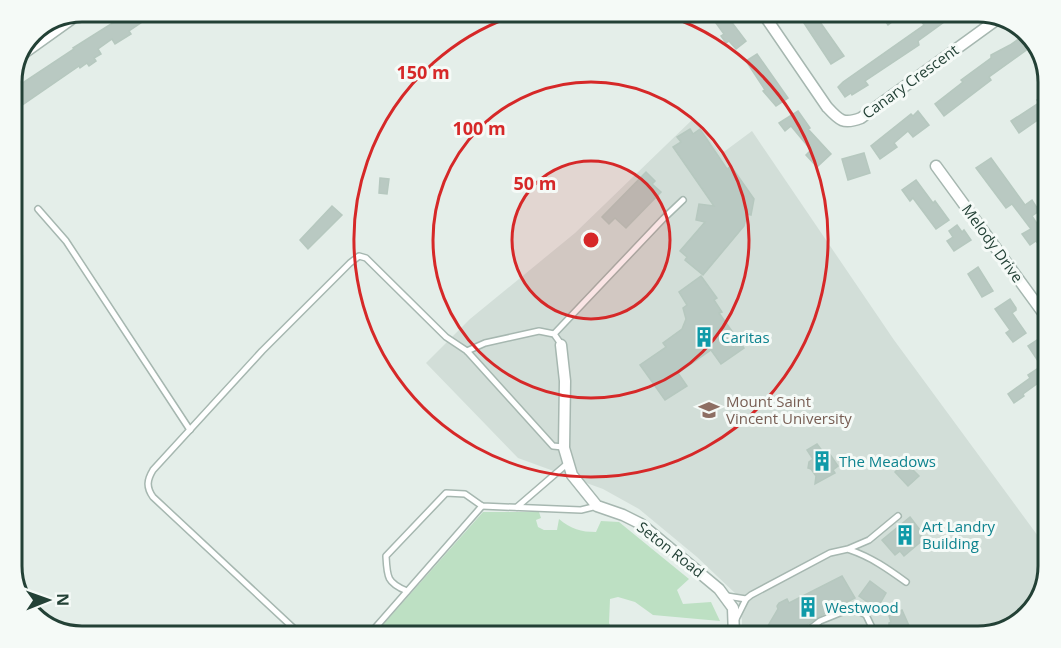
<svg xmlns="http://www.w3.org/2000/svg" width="1061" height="648" viewBox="0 0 1061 648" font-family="'Open Sans',sans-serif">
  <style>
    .built { fill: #d2ded8 }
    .green { fill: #bde0c3 }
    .building { fill: #b9c9c2; stroke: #b6c8bf; stroke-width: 1.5 }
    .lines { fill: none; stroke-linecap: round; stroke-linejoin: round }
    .service-casing { stroke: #a6b7b0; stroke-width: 8 }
    .minor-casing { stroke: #a6b7b0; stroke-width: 13 }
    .service { stroke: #fff; stroke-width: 5 }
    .minor { stroke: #fff; stroke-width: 10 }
    .ring { fill: none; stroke: #d62828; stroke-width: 3 }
    .labels { text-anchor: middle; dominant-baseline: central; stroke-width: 6; stroke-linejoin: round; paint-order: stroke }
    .street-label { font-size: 15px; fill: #234136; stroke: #f5faf7 }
    .culture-label { font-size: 15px; fill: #0d838f; stroke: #f5faf7; text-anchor: start }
    .education-label { font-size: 15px; fill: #785e54; stroke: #f5faf7; text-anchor: start }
    .rim { fill: none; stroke: #234136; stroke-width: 3 }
    .centre { fill: #d62828; stroke: #f5faf7; stroke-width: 3 }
    .ring-label { font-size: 18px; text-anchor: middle; font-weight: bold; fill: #d62828; stroke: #f5faf7; stroke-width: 6; stroke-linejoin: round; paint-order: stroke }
  </style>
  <rect width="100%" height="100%" fill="#e4eee9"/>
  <polygon class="built" points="694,118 721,154 752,131 894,340 1049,551 1049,566 1039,601 1013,627 979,636 742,636 742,620 737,595 697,557 639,509 603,489 518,458 426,363 470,319 575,233"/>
  <path class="green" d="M483,512H539L541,518L536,520L538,527L544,530H557L559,519C571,529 581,532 596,532L601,521L619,522L689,579L677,590L683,604L711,602L720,621L653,615L635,602L618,597L610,599L609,623L615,636H373Z"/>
  <g class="building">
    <polygon points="130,12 157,12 129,31 131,34 115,44 112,39 98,49 101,54 94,58 96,61 89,66 87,63 80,68 79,66 12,112 12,90 74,49 73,48"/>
    <polygon points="708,12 724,12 746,41 736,49 729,41 726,43 721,36 724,34"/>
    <polygon points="799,12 813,12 844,56 831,64 800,17 802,16"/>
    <polygon points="879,12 905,12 888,25"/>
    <polygon points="932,12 937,12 944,22 918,41 919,45 865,81 868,85 852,95 851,93 845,97 838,87 843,82 924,25 920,20"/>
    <polygon points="1026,34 1037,45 1029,51 1028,49 989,77 991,80 944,116 935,104 963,82 961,80 991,58 991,55 1010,45"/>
    <polygon points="757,54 788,98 776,106 763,91 765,90 746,61"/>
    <polygon points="1049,91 1049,112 1019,133 1011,121 1039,103 1037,100"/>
    <polygon points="798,111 810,128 808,129 831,154 817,167 806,155 811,150 791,126 785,131 779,123"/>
    <polygon points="918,111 929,125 913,137 908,131 894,143 897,147 880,159 871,146 911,114 913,116"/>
    <polygon points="690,129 693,134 700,129 727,169 731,166 754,199 751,215 747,214 744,226 703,275 685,260 687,257 680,251 705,222 696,220 699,204 714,206 673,147 681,142 677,137"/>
    <polygon points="864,153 870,173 848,180 842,159"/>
    <polygon points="991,158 1025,205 1032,200 1039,211 1032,216 1049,242 1049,257 1036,241 1030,245 1022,234 1031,229 1012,204 1006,208 976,168"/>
    <polygon points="646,172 655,181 652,184 661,192 626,228 615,218 609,224 602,217"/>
    <polygon points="380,178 389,179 387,194 379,193"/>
    <polygon points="916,180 933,203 935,201 949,220 936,229 913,198 910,201 902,190"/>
    <polygon points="332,206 342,215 308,249 300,240"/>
    <polygon points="957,225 962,232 964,230 971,240 954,251 947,241 953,237 949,231"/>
    <polygon points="978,267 993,291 982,297 968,274"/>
    <polygon points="701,276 717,298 714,300 722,312 719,313 744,348 721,364 711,350 678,373 687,386 665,400 640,365 666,347 663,343 682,329 686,319 683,308 687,305 679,292"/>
    <polygon points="1010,299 1016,308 1016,310 1012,313 1026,333 1013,342 1006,333 1010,330 995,309"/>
    <polygon points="1040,338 1049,353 1038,361 1028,346"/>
    <polygon points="1046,363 1049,367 1049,375 1023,394 1024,396 1014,403 1008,394 1030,378 1028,375"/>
    <polygon points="817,444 823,452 827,450 838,466 833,470 835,473 815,484 816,476 811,469 808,468 809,462 813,459 807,450"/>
    <polygon points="905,462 919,476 908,486 895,472"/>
    <polygon points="910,517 923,534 920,536 923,540 904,556 900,551 895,555 882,540"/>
    <polygon points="842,576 855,598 818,617 791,636 762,636 778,609 777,606 779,603 787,599 789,603"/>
    <polygon points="870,581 886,593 877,609 859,596"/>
    <polygon points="902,610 910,628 904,631 906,636 893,636 889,627 889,623 891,622 889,616"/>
  </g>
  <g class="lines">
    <g class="service-casing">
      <g id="service">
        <polyline points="38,209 66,241 190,430"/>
        <polyline points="554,334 663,219 683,200"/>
        <polyline points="467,351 485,343 539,331 554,334 561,344"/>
        <polyline points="517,507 568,463"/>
        <path d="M850,550C871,557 888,569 906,582"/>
        <path d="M407,591C387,583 387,577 386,556L446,493L465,494L482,506L581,510L597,506"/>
        <polyline points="727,596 746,599"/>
        <polyline points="736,619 746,599 751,595 830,553 848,549 869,540 898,516"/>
        <path d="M302,636L153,497C146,487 147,480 153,470L262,351L350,263L359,256L366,258L446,337L467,351L553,446L563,447"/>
        <polyline points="368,636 482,506"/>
        <polyline points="801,636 820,621 852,608 866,615 876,636"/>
      </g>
    </g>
    <g class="minor-casing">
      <g id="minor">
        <path d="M762,12L827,107C839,120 843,125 861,118L999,18"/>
        <polyline points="24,53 80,13"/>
        <polyline points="936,166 1049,321"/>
        <polyline points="561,345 565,381 564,448 572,475 597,506 623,515 641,524 719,589 733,608 734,636"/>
      </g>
    </g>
    <use href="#service" class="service"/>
    <use href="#minor" class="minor"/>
  </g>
  <circle cx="591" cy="240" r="79" fill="#d62828" fill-opacity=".12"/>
  <g class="ring">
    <circle cx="591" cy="240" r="79"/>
    <circle cx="591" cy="240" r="158"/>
    <path d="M656 12A237 237 0 1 1 526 12"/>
  </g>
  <defs>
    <g id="building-bare" transform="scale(1.62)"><path d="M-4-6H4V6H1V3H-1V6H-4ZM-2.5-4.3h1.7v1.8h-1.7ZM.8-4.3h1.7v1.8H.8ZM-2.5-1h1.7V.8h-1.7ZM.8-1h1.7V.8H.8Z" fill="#0f9aa8" stroke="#f5faf7" stroke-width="2.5" paint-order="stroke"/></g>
    <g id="university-bare" transform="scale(1.62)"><path d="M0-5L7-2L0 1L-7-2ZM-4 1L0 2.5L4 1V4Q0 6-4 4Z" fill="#8d6e63" stroke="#f5faf7" stroke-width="2.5" paint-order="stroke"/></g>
  </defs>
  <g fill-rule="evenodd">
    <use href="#building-bare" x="704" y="337"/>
    <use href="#university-bare" x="709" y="410"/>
    <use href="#building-bare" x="822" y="461"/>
    <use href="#building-bare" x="905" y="535"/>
    <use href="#building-bare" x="808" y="607"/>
  </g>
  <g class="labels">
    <g class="street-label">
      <text transform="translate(910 81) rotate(-36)">Canary Crescent</text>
      <text transform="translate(993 243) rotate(54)">Melody Drive</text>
      <text transform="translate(671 549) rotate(38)">Seton Road</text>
    </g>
    <g class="culture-label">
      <text x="721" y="337">Caritas</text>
      <text x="839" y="461">The Meadows</text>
      <text x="922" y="526">Art Landry<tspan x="922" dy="17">Building</tspan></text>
      <text x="825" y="607">Westwood</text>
    </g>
    <g class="education-label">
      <text x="726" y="401">Mount Saint<tspan x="726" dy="17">Vincent University</tspan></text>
    </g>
  </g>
  <path d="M0 0H1061V648H0ZM82 22H978A60 60 0 0 1 1038 82V566A60 60 0 0 1 978 626H82A60 60 0 0 1 22 566V82A60 60 0 0 1 82 22Z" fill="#f5faf7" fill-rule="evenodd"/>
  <path class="rim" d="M82 22H978A60 60 0 0 1 1038 82V566A60 60 0 0 1 978 626H82A60 60 0 0 1 22 566V82A60 60 0 0 1 82 22Z"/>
  <circle cx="591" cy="240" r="9" class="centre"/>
  <g class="ring-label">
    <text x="423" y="79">150 m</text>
    <text x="479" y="135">100 m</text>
    <text x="535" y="190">50 m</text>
  </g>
  <g transform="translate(48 600) rotate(89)" stroke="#f5faf7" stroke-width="4.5" paint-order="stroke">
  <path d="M0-4.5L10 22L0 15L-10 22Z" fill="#234136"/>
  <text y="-9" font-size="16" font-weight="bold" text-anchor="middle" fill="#234136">N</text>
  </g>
</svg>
